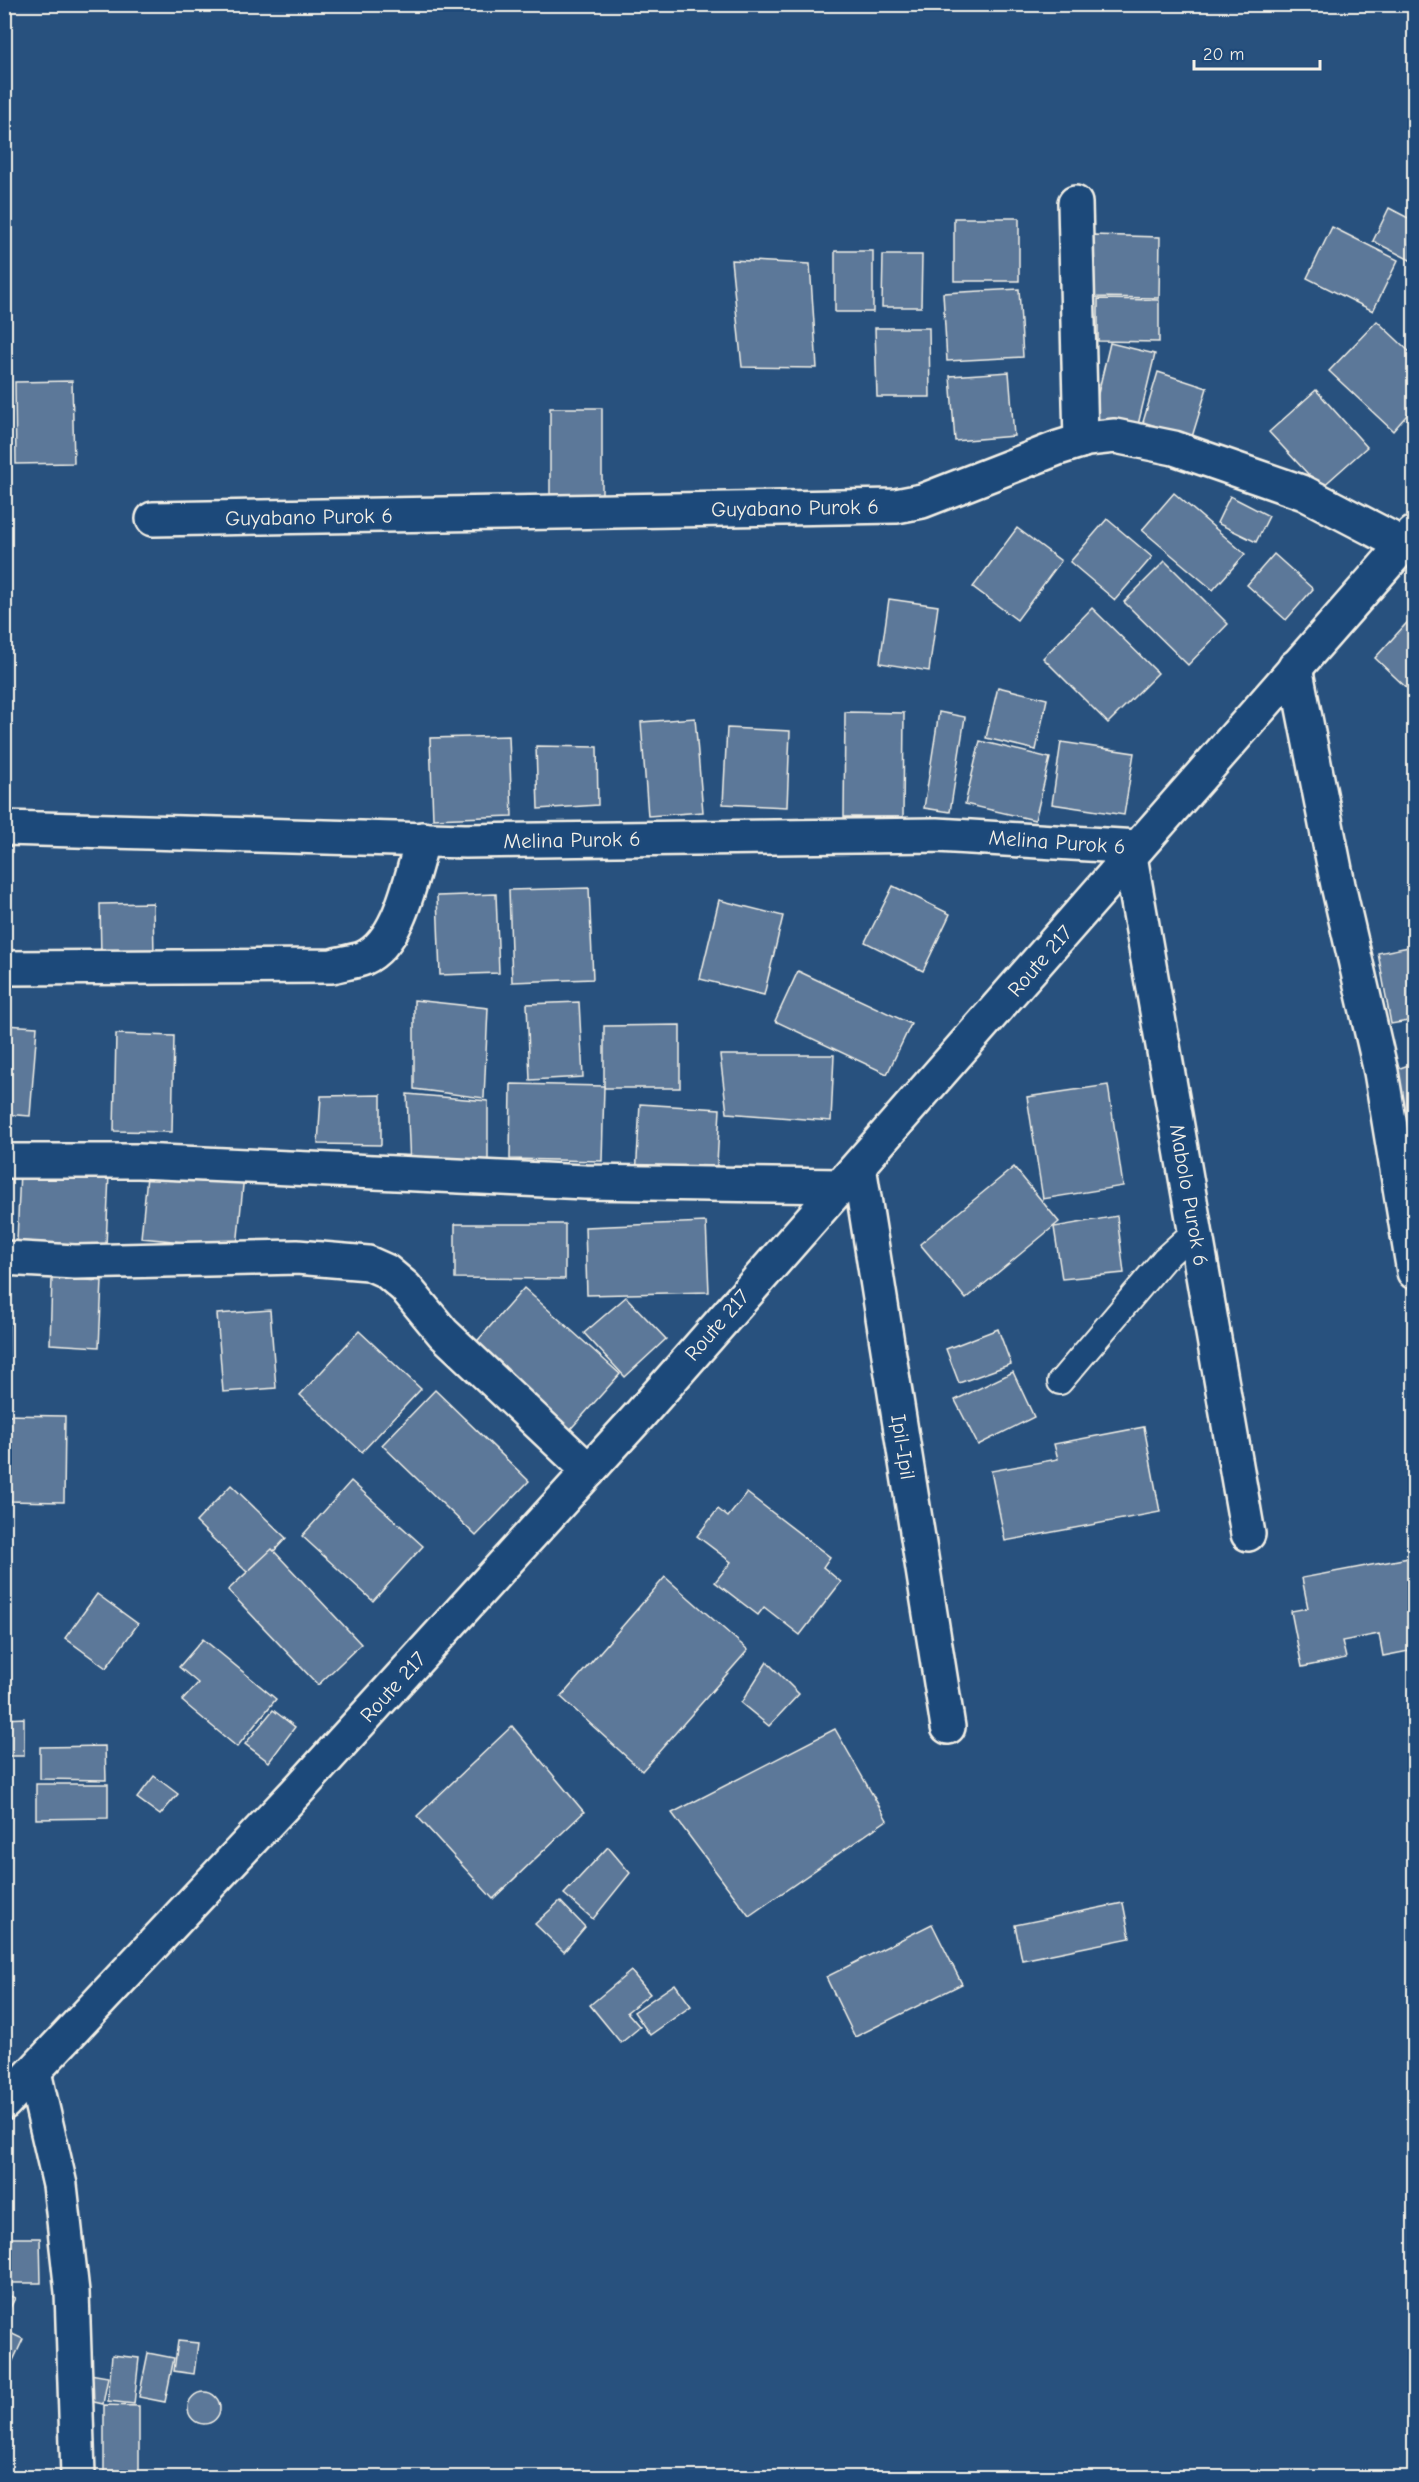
<svg xmlns="http://www.w3.org/2000/svg" width="1419" height="2482" viewBox="0 0 1419 2482" font-family="'Comic Neue',sans-serif">
  <style>
    .building { fill: #5b7899; stroke: #f4f1e8; stroke-width: 1.5 }
    .lines { fill: none; stroke-linecap: round; stroke-linejoin: round }
    .lane-casing { stroke: #f4f1e8; stroke-width: 28 }
    .street-casing { stroke: #f4f1e8; stroke-width: 38 }
    .primary-casing { stroke: #f4f1e8; stroke-width: 38 }
    .lane { stroke: #1f4a7a; stroke-width: 24 }
    .street { stroke: #1f4a7a; stroke-width: 33 }
    .primary { stroke: #1f4a7a; stroke-width: 33 }
    .labels { text-anchor: middle; dominant-baseline: central; stroke-width: 6; stroke-linejoin: round; paint-order: stroke }
    .street-label { font-size: 21px; fill: #f4f1e8; stroke: #1f4a7a }
  </style>
  <rect width="100%" height="100%" fill="#28517e"/>
  <filter id="ink" filterUnits="userSpaceOnUse"><feTurbulence type="fractalNoise" baseFrequency=".0167" numOctaves="2"/><feDisplacementMap in="SourceGraphic" scale="12" xChannelSelector="R" yChannelSelector="G"/><feConvolveMatrix kernelMatrix="1 2 1 2 8 2 1 2 1" color-interpolation-filters="sRGB"/></filter>
  <g filter="url(#ink)">
    <g class="building">
      <polygon points="1389,208 1414,221 1414,262 1373,241"/>
      <rect x="954" y="218" width="65" height="63"/>
      <polygon points="1332,227 1398,260 1373,311 1307,278"/>
      <polygon points="1093,235 1160,237 1159,298 1092,297"/>
      <rect x="835" y="251" width="38" height="61"/>
      <polygon points="883,255 922,255 921,307 882,307"/>
      <polygon points="731,260 810,264 817,368 742,367"/>
      <polygon points="1019,289 1023,357 947,361 943,293"/>
      <polygon points="1098,299 1159,300 1159,342 1098,341"/>
      <polygon points="1377,321 1414,356 1414,407 1393,431 1329,371"/>
      <polygon points="875,328 929,328 930,397 877,397"/>
      <polygon points="1110,343 1155,354 1137,429 1092,419"/>
      <polygon points="1009,372 1014,436 955,441 950,376"/>
      <polygon points="1158,372 1207,388 1192,437 1143,422"/>
      <polygon points="72,381 74,463 16,464 15,382"/>
      <polygon points="1316,390 1367,447 1321,488 1269,432"/>
      <rect x="550" y="408" width="52" height="86"/>
      <polygon points="1174,493 1245,554 1213,590 1142,530"/>
      <polygon points="1230,496 1269,516 1256,542 1217,523"/>
      <polygon points="1107,519 1152,557 1115,600 1070,562"/>
      <polygon points="1017,528 1061,561 1017,620 973,587"/>
      <polygon points="1274,554 1313,589 1286,620 1247,585"/>
      <polygon points="1165,561 1228,624 1188,665 1124,602"/>
      <polygon points="889,599 938,606 929,671 880,663"/>
      <polygon points="1092,608 1158,673 1108,723 1043,658"/>
      <polygon points="1414,615 1414,695 1375,658"/>
      <polygon points="998,687 1047,699 1036,750 986,738"/>
      <polygon points="845,712 904,713 903,817 844,817"/>
      <polygon points="939,712 965,717 950,812 924,808"/>
      <polygon points="695,718 703,812 648,816 641,722"/>
      <polygon points="727,728 790,731 787,807 723,804"/>
      <polygon points="509,736 512,816 433,819 430,738"/>
      <polygon points="980,741 1050,758 1035,820 965,804"/>
      <polygon points="1061,742 1134,753 1124,815 1052,804"/>
      <polygon points="536,746 597,747 598,805 538,809"/>
      <polygon points="893,886 950,914 923,971 865,942"/>
      <polygon points="589,888 593,979 512,982 509,890"/>
      <polygon points="496,894 499,973 440,975 437,896"/>
      <polygon points="719,900 783,916 764,995 700,979"/>
      <polygon points="153,903 154,956 101,956 100,904"/>
      <polygon points="1414,946 1414,1020 1391,1024 1378,953"/>
      <polygon points="798,971 911,1024 887,1074 775,1021"/>
      <polygon points="414,1000 488,1008 484,1098 414,1089"/>
      <polygon points="579,1002 583,1077 530,1080 527,1004"/>
      <polygon points="4,1025 37,1027 30,1116 4,1114"/>
      <polygon points="680,1025 680,1088 604,1088 604,1026"/>
      <polygon points="116,1034 174,1036 172,1132 114,1131"/>
      <polygon points="720,1055 834,1055 831,1121 727,1113"/>
      <polygon points="1414,1063 1414,1110 1402,1114 1389,1072"/>
      <polygon points="511,1084 604,1086 602,1161 510,1159"/>
      <polygon points="1108,1085 1123,1186 1043,1199 1027,1097"/>
      <polygon points="407,1094 488,1101 488,1173 410,1166"/>
      <polygon points="381,1095 381,1145 318,1144 321,1096"/>
      <polygon points="640,1104 720,1109 716,1182 636,1177"/>
      <polygon points="148,1166 244,1175 237,1247 141,1238"/>
      <polygon points="1014,1167 1059,1222 966,1299 920,1244"/>
      <polygon points="20,1170 109,1174 106,1246 17,1241"/>
      <polygon points="1117,1216 1124,1273 1062,1279 1054,1227"/>
      <polygon points="706,1222 709,1292 587,1295 585,1227"/>
      <polygon points="455,1224 565,1224 565,1279 455,1278"/>
      <polygon points="52,1278 102,1281 99,1347 50,1344"/>
      <polygon points="4,1279 9,1280 7,1390 4,1390"/>
      <polygon points="524,1288 620,1374 567,1433 472,1347"/>
      <polygon points="626,1297 666,1339 625,1377 584,1333"/>
      <polygon points="270,1310 276,1388 223,1392 217,1314"/>
      <polygon points="998,1329 1011,1364 959,1383 946,1349"/>
      <polygon points="359,1331 421,1389 362,1452 300,1395"/>
      <polygon points="1013,1372 1034,1417 978,1445 955,1400"/>
      <polygon points="435,1390 529,1481 476,1536 382,1445"/>
      <polygon points="4,1415 65,1416 64,1502 4,1501"/>
      <polygon points="1144,1427 1160,1512 1005,1541 991,1471 1058,1459 1054,1444"/>
      <polygon points="351,1481 423,1546 373,1601 302,1536"/>
      <polygon points="231,1485 286,1538 251,1576 196,1522"/>
      <polygon points="747,1493 830,1557 823,1567 841,1582 800,1635 764,1607 758,1615 715,1582 731,1562 697,1536 718,1509 728,1517"/>
      <polygon points="272,1549 361,1644 318,1685 228,1590"/>
      <polygon points="1414,1557 1414,1650 1383,1656 1379,1634 1342,1641 1346,1658 1302,1667 1291,1611 1308,1608 1302,1578"/>
      <polygon points="665,1577 748,1650 642,1771 561,1697"/>
      <polygon points="97,1594 138,1624 106,1668 65,1638"/>
      <polygon points="203,1639 276,1699 237,1747 182,1701 198,1683 179,1667"/>
      <polygon points="767,1662 799,1694 769,1726 741,1703"/>
      <polygon points="273,1710 295,1727 269,1762 245,1744"/>
      <polygon points="24,1718 24,1756 4,1756 4,1719"/>
      <polygon points="512,1726 584,1812 493,1899 417,1816"/>
      <polygon points="835,1729 887,1820 749,1916 672,1813"/>
      <polygon points="105,1746 106,1780 40,1779 40,1747"/>
      <polygon points="154,1776 178,1794 160,1815 137,1798"/>
      <polygon points="36,1784 108,1784 108,1818 36,1819"/>
      <polygon points="608,1847 630,1873 593,1919 564,1894"/>
      <polygon points="560,1901 585,1927 564,1952 535,1924"/>
      <polygon points="1123,1903 1130,1938 1022,1960 1015,1925"/>
      <polygon points="932,1924 962,1984 855,2037 826,1977"/>
      <polygon points="631,1971 650,1994 627,2012 640,2027 621,2043 590,2005"/>
      <polygon points="675,1984 691,2006 650,2035 634,2012"/>
      <polygon points="9,2238 40,2238 41,2283 10,2283"/>
      <polygon points="4,2293 15,2298 4,2320"/>
      <polygon points="4,2330 23,2339 4,2380"/>
      <polygon points="178,2341 198,2343 194,2374 174,2371"/>
      <polygon points="148,2353 174,2358 165,2402 139,2397"/>
      <polygon points="112,2355 139,2358 134,2404 108,2401"/>
      <polygon points="90,2374 108,2377 103,2404 85,2400"/>
      <circle cx="204" cy="2408" r="16"/>
      <polygon points="104,2405 139,2406 139,2478 104,2478"/>
    </g>
    <g class="lines">
      <g class="lane-casing">
        <polyline id="lane" points="1060,1382 1164,1259 1195,1231"/>
      </g>
      <g class="street-casing">
        <g id="street">
          <polyline points="1075,203 1081,441"/>
          <polyline points="153,519 896,506 922,501 1058,448 1087,439 1115,436 1174,448 1304,493 1404,545"/>
          <polyline points="1295,667 1338,885 1381,1072 1414,1272"/>
          <polyline points="4,828 465,841 937,835 1138,847"/>
          <polyline points="1130,856 1248,1534"/>
          <path d="M4,968L332,966C342,963 354,962 364,958C401,941 411,875 423,839"/>
          <polyline points="4,1161 139,1161 585,1182 842,1186"/>
          <polyline points="859,1166 948,1727"/>
          <polyline points="4,1258 75,1262 297,1257 368,1263 386,1271 405,1287 443,1333 589,1471"/>
          <polyline points="34,2072 60,2185 72,2292 78,2475"/>
        </g>
      </g>
      <g class="primary-casing">
        <polyline id="primary" points="4,2103 301,1787 637,1418 1414,533"/>
      </g>
      <use href="#lane" class="lane"/>
      <use href="#street" class="street"/>
      <use href="#primary" class="primary"/>
    </g>
  </g>
  <g class="labels">
    <g class="street-label">
      <text transform="translate(795 508) rotate(-1)">Guyabano Purok 6</text>
      <text transform="translate(309 517) rotate(-1)">Guyabano Purok 6</text>
      <text transform="translate(572 840) rotate(-1)">Melina Purok 6</text>
      <text transform="translate(1057 842) rotate(4)">Melina Purok 6</text>
      <text transform="translate(1040 961) rotate(-49)">Route 217</text>
      <text transform="translate(1189 1195) rotate(80)">Mabolo Purok 6</text>
      <text transform="translate(717 1325) rotate(-49)">Route 217</text>
      <text transform="translate(903 1447) rotate(81)">Ipil-Ipil</text>
      <text transform="translate(393 1687) rotate(-48)">Route 217</text>
    </g>
  </g>
  <rect width="1419" height="2482" fill="none" stroke="#1f4a7a" stroke-width="24"/>
  <rect x="12" y="12" width="1395" height="2458" fill="none" stroke="#f4f1e8" stroke-width="2" filter="url(#ink)"/>
  <path d="M1194 60v9h126v-9" fill="none" stroke="#f4f1e8" stroke-width="3"/>
  <text x="1203" y="60" font-size="18" fill="#f4f1e8" stroke="#1f4a7a" stroke-width="4.5" paint-order="stroke">20 m</text>
</svg>
